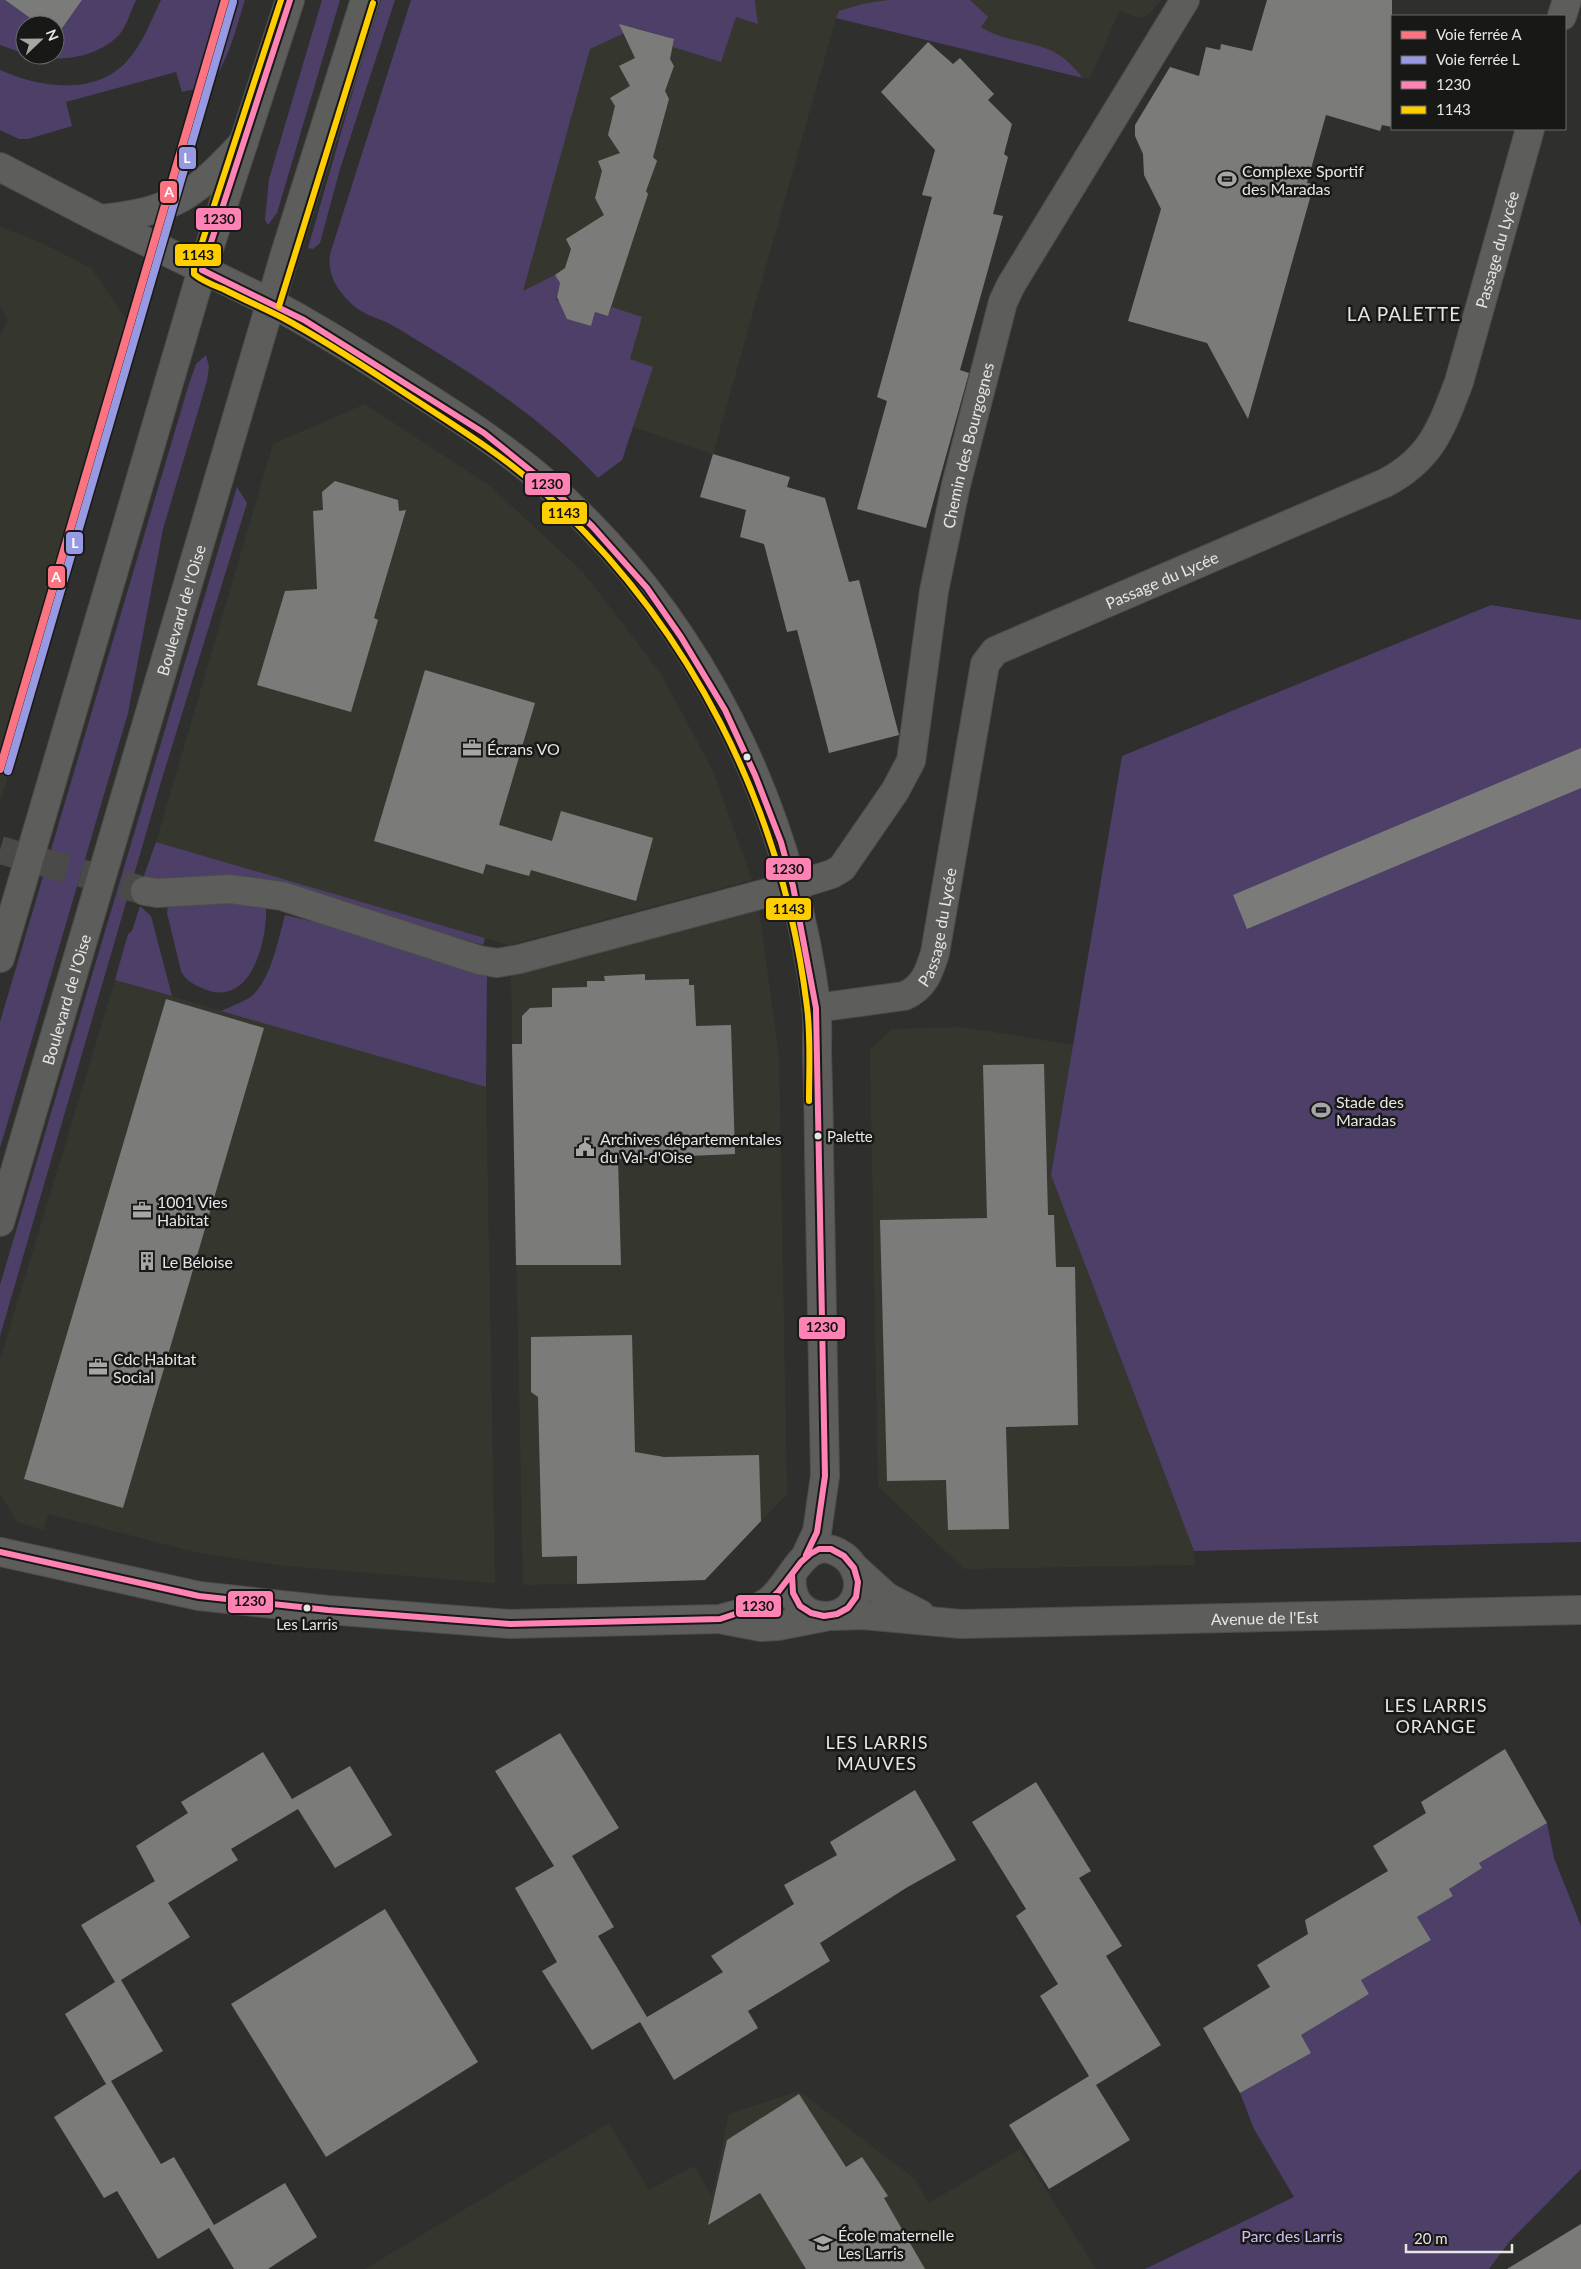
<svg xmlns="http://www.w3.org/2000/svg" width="1581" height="2269" viewBox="0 0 1581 2269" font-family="Lato,sans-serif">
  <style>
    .built { fill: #35372f }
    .green { fill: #4d3f68 }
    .building { fill: #7b7c7a }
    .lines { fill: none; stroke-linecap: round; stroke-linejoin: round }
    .pedestrian-tunnel { stroke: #4a4a49; stroke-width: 28; stroke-dasharray: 28 14; stroke-linecap: butt }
    .pedestrian-casing { stroke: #4d4d4c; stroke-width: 30 }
    .minor-casing { stroke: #4d4d4c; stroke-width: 30 }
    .tertiary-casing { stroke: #4d4d4c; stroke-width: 30 }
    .secondary-casing { stroke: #4d4d4c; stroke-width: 30 }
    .pedestrian { stroke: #5d5d5c; stroke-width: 28 }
    .minor { stroke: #5d5d5c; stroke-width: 28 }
    .tertiary { stroke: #5d5d5c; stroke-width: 28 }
    .secondary { stroke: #5d5d5c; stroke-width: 28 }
    .bus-1-casing { stroke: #181817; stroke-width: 10 }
    .bus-2-casing { stroke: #181817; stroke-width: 10 }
    .bus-1 { stroke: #ff82b4; stroke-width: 6 }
    .bus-2 { stroke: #ffce00; stroke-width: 6 }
    .rail-1-casing { stroke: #181817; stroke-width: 11 }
    .rail-2-casing { stroke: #181817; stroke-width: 11 }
    .rail-1 { stroke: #fc7482; stroke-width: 8 }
    .rail-2 { stroke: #9799e3; stroke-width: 8 }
    .bus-dot { fill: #e6e6e4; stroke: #181817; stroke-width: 2 }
    .labels { text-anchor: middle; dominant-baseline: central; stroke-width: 5; stroke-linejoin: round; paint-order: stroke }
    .bus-label { font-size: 15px; fill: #e6e6e4; stroke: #181817; text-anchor: start }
    .poi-label { font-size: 16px; fill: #e6e6e4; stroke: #181817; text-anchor: start }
    .street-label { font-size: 16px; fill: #e6e6e4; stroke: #181817 }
    .park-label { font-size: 16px; fill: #d0bef7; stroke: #181817 }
    .neighbourhood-label { font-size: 18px; letter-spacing: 1px; fill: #e6e6e4; stroke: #181817 }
    .quarter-label { font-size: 19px; letter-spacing: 1px; fill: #e6e6e4; stroke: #181817 }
    .line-badge { stroke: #181817; stroke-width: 2 }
    .badge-label { font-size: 14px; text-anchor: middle; font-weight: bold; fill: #fff }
    .pale-badge-label { font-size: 14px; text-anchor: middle; font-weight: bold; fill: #111 }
  </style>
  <rect width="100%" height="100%" fill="#2f2f2e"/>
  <g class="built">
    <polygon points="436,0 1161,0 1148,15 1139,18 1119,11 1090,79 836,18 713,454 633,427 622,460 527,380"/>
    <polygon points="0,227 40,242 91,268 136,334 0,802 0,335 8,320 0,307"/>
    <polygon points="365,404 490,486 583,572 661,674 713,771 752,880 509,945 156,842 273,444"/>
    <polygon points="759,909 779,1059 787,1494 705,1580 523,1585 511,975"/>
    <polygon points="115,980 486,1087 495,1583 284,1566 195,1552 48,1514 44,1530 17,1522 0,1494 0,1360"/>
    <polygon points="962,1027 1073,1045 1051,1175 1194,1551 1195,1565 964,1569 878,1486 870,1050 892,1029"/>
    <polygon points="799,2091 914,2178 929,2203 1020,2149 1096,2269 365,2269 609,2123 649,2190 694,2166 712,2196 729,2114"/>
  </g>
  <g class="green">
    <polygon points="0,0 5,0 40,25 25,25 25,54 0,45"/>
    <path d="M82,0H136C131,10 127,26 119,35C97,58 58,63 29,55H55V36Z"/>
    <path d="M161,0H245C238,21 225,77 205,86C198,89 189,90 182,92L176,72L66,102L72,126L28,139H19L0,130V70C38,87 95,97 127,61C143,44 151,20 161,0Z"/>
    <polygon points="322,0 340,0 277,213 268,225 265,220 269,179"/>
    <polygon points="381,0 395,0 340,169 320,243 313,249 308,248 359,70"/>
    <path d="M411,0H755V2L758,24L736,17L721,62L673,47L674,39L635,28L590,49L523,291L555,275L560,283L556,300L566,304L568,319L591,326L595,312L608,316L612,307L642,317L630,359L653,367L622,460L598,478C551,427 492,386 433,350C418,341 403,331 388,323C377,318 363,314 354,306C338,292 327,276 330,254Z"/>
    <path d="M888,0H970L988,17L981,27C1004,42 1031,40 1054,52C1066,58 1074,68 1083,78L836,18L839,11L862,4Z"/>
    <polygon points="206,355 209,367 207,381 163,529 128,713 0,1148 0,1022 188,387 196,364"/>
    <polygon points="237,487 247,503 161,782 0,1336 0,1285"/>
    <polygon points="1491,605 1581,620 1581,1542 1194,1551 1051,1175 1122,756"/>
    <polygon points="156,842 485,938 483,945 289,887 142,881"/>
    <path d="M199,897L266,905C268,938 252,1009 204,989C193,984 186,981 181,971L167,913L168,906Z"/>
    <polygon points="140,906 151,916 172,996 115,980 128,934 132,931"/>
    <path d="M285,915L382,938L487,970L486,1087L221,1011C231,1006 245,1002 253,995C272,976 278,940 285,915Z"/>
    <polygon points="1547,1823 1554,1858 1581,1926 1581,2169 1510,2241 1489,2269 1145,2269 1294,2197 1254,2129 1240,2093 1310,2053 1297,2028 1336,2014 1369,1994 1358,1974 1395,1961 1431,1940 1417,1917 1453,1896 1449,1889 1474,1855"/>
  </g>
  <g class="building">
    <polygon points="5,0 82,0 60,31 55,31 55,25 40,25"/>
    <polygon points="1267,0 1392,0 1392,127 1382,125 1380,131 1326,115 1307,183 1314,184 1248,419 1207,343 1128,321 1161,209 1144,175 1143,154 1135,136 1135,125 1170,67 1199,76 1206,47 1220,50 1221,44 1252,51"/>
    <polygon points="619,24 674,39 670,59 674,66 665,91 669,99 653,157 657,161 646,191 648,194 608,316 595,312 591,326 567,319 557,297 560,283 555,275 565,268 571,249 566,239 604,215 595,198 602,171 598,161 620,153 608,135 615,106 610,98 630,86 619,66 635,58"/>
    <polygon points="928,42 953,64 960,58 994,94 988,100 1012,124 1004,154 1008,157 993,214 1003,216 960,370 969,373 926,528 857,509 887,401 877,397 932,197 922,195 935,150 881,92"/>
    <polygon points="713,454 790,477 787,487 825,498 849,582 859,580 899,735 829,753 797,630 787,632 764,544 740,537 746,510 700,497"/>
    <polygon points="335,481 398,500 399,511 406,510 374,618 378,620 351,712 257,685 285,591 317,589 313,511 323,510 322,492"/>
    <polygon points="425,670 535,703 499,825 552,841 561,811 653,838 636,901 531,870 529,876 486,864 483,874 374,841"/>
    <polygon points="1581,748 1581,788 1247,929 1233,895"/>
    <polygon points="645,974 645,980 689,979 689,985 694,985 696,1026 731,1025 735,1154 618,1159 621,1265 516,1265 512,1044 522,1044 522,1016 530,1008 552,1007 552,988 587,987 587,981 605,981 604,976"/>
    <polygon points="166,999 264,1028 123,1508 24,1479"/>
    <polygon points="1044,1064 1048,1215 1054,1215 1056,1267 1075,1267 1078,1425 1006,1427 1009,1529 948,1530 946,1480 887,1481 880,1220 987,1218 983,1065"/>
    <polygon points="632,1335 635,1452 664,1457 759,1455 761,1521 705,1580 577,1584 577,1556 542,1557 538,1397 531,1392 531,1337"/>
    <polygon points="560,1733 619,1828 572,1856 614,1927 598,1936 647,2017 723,1972 711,1956 794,1904 784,1885 837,1855 830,1842 915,1790 956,1860 906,1888 820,1943 830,1961 748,2011 758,2028 674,2080 640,2022 592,2050 542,1971 557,1962 515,1888 554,1866 495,1771"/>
    <polygon points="1505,1749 1547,1823 1479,1863 1482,1868 1449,1889 1453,1896 1417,1917 1431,1940 1361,1980 1369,1994 1301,2035 1311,2053 1240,2093 1203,2028 1270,1987 1257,1965 1308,1934 1305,1920 1388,1871 1373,1846 1426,1813 1421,1802"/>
    <polygon points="263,1752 292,1799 350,1766 392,1835 335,1868 298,1809 231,1849 238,1860 168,1903 190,1937 121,1980 163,2051 111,2081 161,2164 174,2157 214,2225 285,2183 317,2237 268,2269 234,2269 209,2228 158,2259 117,2191 104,2198 54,2117 106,2084 65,2014 115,1982 81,1925 155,1881 158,1887 136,1846 188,1813 181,1802"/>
    <polygon points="1036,1782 1091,1871 1079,1878 1122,1946 1106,1956 1161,2045 1096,2085 1130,2140 1049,2189 1009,2125 1089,2076 1040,1996 1058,1984 1016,1916 1026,1909 972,1822"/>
    <polygon points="385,1909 478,2062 326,2157 231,2004"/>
    <polygon points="799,2094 846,2167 862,2157 888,2196 884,2198 925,2269 806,2269 760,2193 708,2225 727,2140"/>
    <polygon points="1581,2224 1581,2269 1507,2269"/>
  </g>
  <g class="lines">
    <polyline class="pedestrian-tunnel" points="0,850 145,891"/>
    <g class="pedestrian-casing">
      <g id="pedestrian">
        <path id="s1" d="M145,891L157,893L230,889L282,896L479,960L497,963L520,959L793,886L832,874L842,868L895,791L911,761L934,591L956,485L1003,302L1011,285L1185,0"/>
      </g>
    </g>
    <g class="minor-casing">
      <g id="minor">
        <polyline points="1562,16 1567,0"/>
        <path d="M271,303C315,326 356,352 398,379C450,412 501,444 547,484C699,618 790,804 816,1004C818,1020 817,1037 817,1053C818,1086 819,1119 819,1152C821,1260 823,1368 825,1476L817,1532L806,1555"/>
        <path id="s2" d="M816,1008L904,996C924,988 929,972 935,953L985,664L995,651L1385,483C1431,459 1441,429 1459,382L1530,129"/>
        <path d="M0,1552L199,1596L328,1610L510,1624L720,1619C737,1614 756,1611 770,1600C793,1583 805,1529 844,1556C853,1563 857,1571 858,1582C861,1627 786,1630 792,1575"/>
        <polyline points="854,1567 887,1597 920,1614"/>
        <path id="s3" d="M833,1616L863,1615L961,1624L1581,1610"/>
        <polyline points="724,1620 761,1627 778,1626 824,1617"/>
      </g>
    </g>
    <g class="tertiary-casing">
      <g id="tertiary">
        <polyline points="0,167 100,219 271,303"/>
        <path d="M100,219C173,212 195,195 244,142"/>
      </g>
    </g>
    <g class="secondary-casing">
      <g id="secondary">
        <polyline points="0,958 202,270 290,0"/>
        <path id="s4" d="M0,1222L285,254L365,0"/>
      </g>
    </g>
    <use href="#pedestrian" class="pedestrian"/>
    <use href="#minor" class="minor"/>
    <use href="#tertiary" class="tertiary"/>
    <use href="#secondary" class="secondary"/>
    <g class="bus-1-casing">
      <g id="bus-1">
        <polyline points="290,0 202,270 304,320 484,433 546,483 592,526 647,588 681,637 725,710 755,775 781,842 793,886 816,1008 825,1476 817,1532 806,1555"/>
        <polyline points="0,1552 199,1596 328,1610 510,1624 720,1619 765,1604 778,1592 801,1562 810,1554 819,1549 831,1549 844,1556 854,1568 858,1582 856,1597 848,1608 837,1614 824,1616 811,1613 800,1606 793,1593 792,1575"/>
      </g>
    </g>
    <g class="bus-2-casing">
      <g id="bus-2">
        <path d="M281,0L194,267V274C202,281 213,285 223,289C243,299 263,308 283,318C328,342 371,371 414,399C457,427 502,455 540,489C690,623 783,808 807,1007C811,1038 809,1070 809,1101"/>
        <polyline points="279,306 373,3"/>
      </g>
    </g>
    <use href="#bus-1" class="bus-1"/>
    <use href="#bus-2" class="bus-2"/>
    <g class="rail-1-casing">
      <polyline id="rail-1" points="0,769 225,0"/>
    </g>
    <g class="rail-2-casing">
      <polyline id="rail-2" points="8,771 233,2"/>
    </g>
    <use href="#rail-1" class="rail-1"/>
    <use href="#rail-2" class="rail-2"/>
  </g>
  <defs>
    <g id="stadium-bare" transform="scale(1.5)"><path d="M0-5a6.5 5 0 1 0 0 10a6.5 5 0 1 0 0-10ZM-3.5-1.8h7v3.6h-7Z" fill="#a6a6a4" stroke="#181817" stroke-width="2.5" paint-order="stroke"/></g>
    <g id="office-bare" transform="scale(1.5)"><path d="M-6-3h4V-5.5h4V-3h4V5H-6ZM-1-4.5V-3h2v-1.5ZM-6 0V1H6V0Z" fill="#a6a6a4" stroke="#181817" stroke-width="2.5" paint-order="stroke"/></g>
    <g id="civic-bare" transform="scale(1.5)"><path d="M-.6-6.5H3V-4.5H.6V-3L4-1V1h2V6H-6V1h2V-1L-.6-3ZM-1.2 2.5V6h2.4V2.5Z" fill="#a6a6a4" stroke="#181817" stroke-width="2.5" paint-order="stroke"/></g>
    <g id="building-bare" transform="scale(1.5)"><path d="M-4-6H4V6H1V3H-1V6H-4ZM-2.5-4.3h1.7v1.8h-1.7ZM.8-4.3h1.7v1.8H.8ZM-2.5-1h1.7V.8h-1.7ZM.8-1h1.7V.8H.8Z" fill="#a6a6a4" stroke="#181817" stroke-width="2.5" paint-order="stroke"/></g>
    <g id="school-bare" transform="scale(1.5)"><path d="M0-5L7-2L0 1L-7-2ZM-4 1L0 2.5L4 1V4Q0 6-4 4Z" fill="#a6a6a4" stroke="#181817" stroke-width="2.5" paint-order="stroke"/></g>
  </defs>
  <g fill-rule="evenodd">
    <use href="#stadium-bare" x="1227" y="179"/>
    <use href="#office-bare" x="472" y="748"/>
    <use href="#stadium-bare" x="1321" y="1110"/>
    <use href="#civic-bare" x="585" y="1147"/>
    <use href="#office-bare" x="142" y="1210"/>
    <use href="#building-bare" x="147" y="1261"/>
    <use href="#office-bare" x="98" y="1367"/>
    <use href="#school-bare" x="823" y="2243"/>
  </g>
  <g class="bus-dot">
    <circle cx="747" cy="757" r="4.5"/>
    <circle cx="818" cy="1136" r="4.5"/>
    <circle cx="307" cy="1608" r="4.5"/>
  </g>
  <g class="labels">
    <g class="bus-label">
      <text x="827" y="1136">Palette</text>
      <text x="307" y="1624" text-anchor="middle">Les Larris</text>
    </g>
    <g class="poi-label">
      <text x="1242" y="170">Complexe Sportif<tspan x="1242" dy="18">des Maradas</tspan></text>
      <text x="487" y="748">Écrans VO</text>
      <text x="1336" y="1101">Stade des<tspan x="1336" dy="18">Maradas</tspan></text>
      <text x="600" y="1138">Archives départementales<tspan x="600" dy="18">du Val-d'Oise</tspan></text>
      <text x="157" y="1201">1001 Vies<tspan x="157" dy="18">Habitat</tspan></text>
      <text x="162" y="1261">Le Béloise</text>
      <text x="113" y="1358">Cdc Habitat<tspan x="113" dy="18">Social</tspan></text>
      <text x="838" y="2234">École maternelle<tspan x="838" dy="18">Les Larris</tspan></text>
    </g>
    <g class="street-label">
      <text stroke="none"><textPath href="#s2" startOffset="1145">Passage du Lycée</textPath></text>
      <text stroke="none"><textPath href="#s1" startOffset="1170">Chemin des Bourgognes</textPath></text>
      <text stroke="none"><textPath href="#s2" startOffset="635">Passage du Lycée</textPath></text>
      <text stroke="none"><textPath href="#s4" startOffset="638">Boulevard de l'Oise</textPath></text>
      <text stroke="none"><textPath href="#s2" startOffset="170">Passage du Lycée</textPath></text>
      <text stroke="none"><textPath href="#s4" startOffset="232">Boulevard de l'Oise</textPath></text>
      <text stroke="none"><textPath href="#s3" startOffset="432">Avenue de l'Est</textPath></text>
    </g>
    <g class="park-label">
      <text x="1292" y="2235">Parc des Larris</text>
    </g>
    <g class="neighbourhood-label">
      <text x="1436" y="1705">LES LARRIS<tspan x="1436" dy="21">ORANGE</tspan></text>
      <text x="877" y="1742">LES LARRIS<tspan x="877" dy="21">MAUVES</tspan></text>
    </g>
    <g class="quarter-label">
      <text x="1404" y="313">LA PALETTE</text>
    </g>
  </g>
  <g class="line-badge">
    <rect x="178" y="146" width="19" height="24" rx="5" fill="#9799e3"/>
    <rect x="159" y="180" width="19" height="24" rx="5" fill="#fc7482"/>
    <rect x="195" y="207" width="47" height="24" rx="5" fill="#ff82b4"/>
    <rect x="174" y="243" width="48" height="24" rx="5" fill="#ffce00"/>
    <rect x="524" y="472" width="47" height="24" rx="5" fill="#ff82b4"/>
    <rect x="541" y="501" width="47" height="24" rx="5" fill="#ffce00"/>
    <rect x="65" y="531" width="19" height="24" rx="5" fill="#9799e3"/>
    <rect x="47" y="565" width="19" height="24" rx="5" fill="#fc7482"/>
    <rect x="765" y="857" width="47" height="24" rx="5" fill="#ff82b4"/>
    <rect x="765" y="897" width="47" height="24" rx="5" fill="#ffce00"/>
    <rect x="798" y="1316" width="48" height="24" rx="5" fill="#ff82b4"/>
    <rect x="227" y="1590" width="47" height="24" rx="5" fill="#ff82b4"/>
    <rect x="735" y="1594" width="47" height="24" rx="5" fill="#ff82b4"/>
  </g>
  <g class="badge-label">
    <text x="187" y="163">L</text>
    <text x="169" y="197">A</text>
    <text x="75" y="548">L</text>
    <text x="56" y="582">A</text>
  </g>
  <g class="pale-badge-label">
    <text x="219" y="224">1230</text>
    <text x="198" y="260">1143</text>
    <text x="547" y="489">1230</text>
    <text x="564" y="518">1143</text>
    <text x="788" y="874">1230</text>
    <text x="789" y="914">1143</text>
    <text x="822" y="1332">1230</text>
    <text x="250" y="1606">1230</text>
    <text x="758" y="1611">1230</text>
  </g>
  <rect x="1391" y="15" width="175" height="115" fill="#181817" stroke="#6a6a69"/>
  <rect x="1401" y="31" width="25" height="8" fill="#fc7482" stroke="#6a6a69"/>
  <text x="1436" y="40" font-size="15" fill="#e6e6e4">Voie ferrée A</text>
  <rect x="1401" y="56" width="25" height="8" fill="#9799e3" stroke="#6a6a69"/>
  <text x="1436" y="65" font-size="15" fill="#e6e6e4">Voie ferrée L</text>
  <rect x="1401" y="81" width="25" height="8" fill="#ff82b4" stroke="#6a6a69"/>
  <text x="1436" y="90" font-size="15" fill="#e6e6e4">1230</text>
  <rect x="1401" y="106" width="25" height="8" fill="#ffce00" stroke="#6a6a69"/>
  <text x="1436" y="115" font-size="15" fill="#e6e6e4">1143</text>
  <g transform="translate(40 40) rotate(68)"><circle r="24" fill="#181817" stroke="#6a6a69"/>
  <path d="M0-4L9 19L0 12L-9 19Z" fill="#a6a6a4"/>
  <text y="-8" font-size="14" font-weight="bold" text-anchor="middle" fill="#e6e6e4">N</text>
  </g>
  <path d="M1406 2244v8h106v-8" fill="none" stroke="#e6e6e4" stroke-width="2.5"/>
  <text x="1414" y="2244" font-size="15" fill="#e6e6e4" stroke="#181817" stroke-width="4" paint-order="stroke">20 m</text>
</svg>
